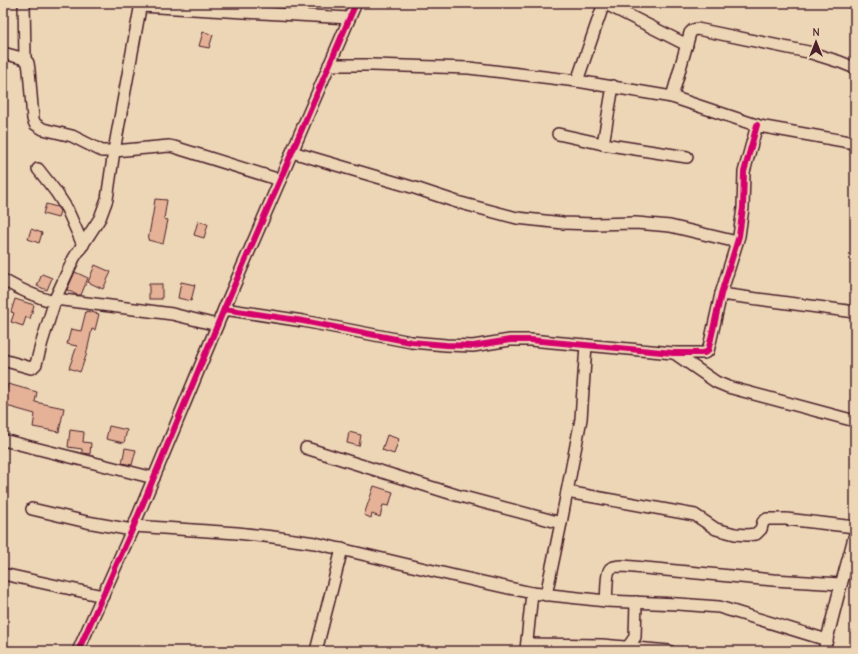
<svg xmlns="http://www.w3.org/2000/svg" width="858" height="654" viewBox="0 0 858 654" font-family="'Comic Neue',sans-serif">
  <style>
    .building { fill: #e5b297; stroke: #4a1f2b }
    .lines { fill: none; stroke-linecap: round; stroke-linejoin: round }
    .minor-casing { stroke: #4a1f2b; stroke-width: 14 }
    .minor { stroke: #edd6b6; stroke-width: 11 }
    .rail-casing { stroke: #4a1f2b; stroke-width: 4 }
    .rail { stroke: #edd6b6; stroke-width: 2.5; stroke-dasharray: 8; stroke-linecap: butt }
    .cycleway-casing { stroke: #edd6b6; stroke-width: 8 }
    .cycleway { stroke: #d6006c; stroke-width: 6 }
  </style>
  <rect width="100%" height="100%" fill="#edd6b6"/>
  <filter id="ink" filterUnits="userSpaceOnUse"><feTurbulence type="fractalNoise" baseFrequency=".025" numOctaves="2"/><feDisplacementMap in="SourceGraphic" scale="8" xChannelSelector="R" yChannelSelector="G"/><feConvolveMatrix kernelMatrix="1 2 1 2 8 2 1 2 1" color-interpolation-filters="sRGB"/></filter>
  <g filter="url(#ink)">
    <g class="building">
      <polygon points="203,32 213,35 209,48 199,46"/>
      <polygon points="155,199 167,200 164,219 168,220 163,244 148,240 153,213"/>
      <polygon points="46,204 57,207 60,211 58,218 43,214"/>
      <polygon points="198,221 208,224 204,238 194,235"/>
      <polygon points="31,229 42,233 39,243 28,239"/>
      <polygon points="95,265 111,272 103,289 88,282"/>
      <polygon points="75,272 88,278 81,295 77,295 67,290"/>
      <polygon points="42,274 52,278 47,290 37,286"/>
      <polygon points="181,282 195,285 191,301 178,298"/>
      <rect x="149" y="284" width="13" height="15"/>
      <polygon points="15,299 34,305 30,319 26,317 23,326 11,322 14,313 11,312"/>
      <polygon points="86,311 99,314 95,330 92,329 86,356 80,372 69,368 77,346 67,344 71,329 81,331"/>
      <polygon points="8,384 37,392 35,402 64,408 59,432 33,427 35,414 3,405"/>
      <polygon points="109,426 127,430 124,443 106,439"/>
      <polygon points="70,430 84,432 83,442 91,443 90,454 82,453 82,449 68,447"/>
      <polygon points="349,432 361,435 359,446 347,443"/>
      <polygon points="387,435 399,439 394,454 382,450"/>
      <polygon points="125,448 136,450 132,465 122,463"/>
      <polygon points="374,486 393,492 389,506 383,505 380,517 372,514 371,518 364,515"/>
    </g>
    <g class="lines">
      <g class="minor-casing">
        <g id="minor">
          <polyline points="24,3 25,59 28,63 29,70 33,119 35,124 43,129 72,136 102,151 114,151 169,146 174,147 280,180"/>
          <polyline points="604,3 687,45"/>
          <polyline points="853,3 855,3"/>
          <polyline points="141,6 349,18"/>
          <polyline points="3,53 25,59"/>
          <polyline points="329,65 372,65 469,68 577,81 672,97 759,126 855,143"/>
          <polyline points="577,81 604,3"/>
          <polyline points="672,97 690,33 693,30 697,29 808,52 840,62 855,68"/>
          <polyline points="558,134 603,144 687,157"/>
          <polyline points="603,144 613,86"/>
          <polyline points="292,152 415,188 457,202 517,218 563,223 594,224 636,223 670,226 737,242"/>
          <polyline points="38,169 56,192 67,209 83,245"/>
          <path d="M3,280C19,289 36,297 54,302"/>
          <polyline points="721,294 855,312"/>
          <polyline points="55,299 142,310 172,314 217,325"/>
          <polyline points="224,309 303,321 411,342 446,345 473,346 510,340 530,340 673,353 704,353 708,351 710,343 721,294 739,236 743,208 744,172 757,125"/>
          <polyline points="674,353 716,382 728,387 855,421"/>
          <polyline points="3,360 31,368 33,367 36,364 42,342 56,297 74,258 100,218 107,199 114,151 141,3"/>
          <polyline points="3,440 154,478"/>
          <polyline points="306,448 456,495 561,523"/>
          <polyline points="567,492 695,515 716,529 735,534 747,535 756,534 761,529 763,522 767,519 786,519 855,527"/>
          <polyline points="32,509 87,522 132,530"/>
          <polyline points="134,526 237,533 273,537 315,543 455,576 532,593 606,601 678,604 719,607 827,640"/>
          <polyline points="3,574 103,596"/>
          <polyline points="546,595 561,523 581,419 586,345"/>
          <path d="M606,601C607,594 606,574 610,569C613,566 619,566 623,566L773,580L841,584"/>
          <polyline points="527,644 602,645 669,651"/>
          <polyline points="628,647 635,637 636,602"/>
          <polyline points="526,650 532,593"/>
          <polyline points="78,651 132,530 224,309 280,180 356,3"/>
          <polyline points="316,651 342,549"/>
          <polyline points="824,651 838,596 855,534"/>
        </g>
      </g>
      <use href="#minor" class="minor"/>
      <g class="rail-casing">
        <polyline id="rail" points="853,651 855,641"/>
      </g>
      <use href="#rail" class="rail"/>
      <g class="cycleway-casing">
        <g id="cycleway">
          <polyline points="224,309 303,321 411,342 446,345 473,346 510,340 530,340 673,353 704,353 708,351 710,343 721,294 739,236 743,208 744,172 757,125"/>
          <polyline points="78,651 132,530 224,309 280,180 356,3"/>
        </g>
      </g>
      <use href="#cycleway" class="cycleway"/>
    </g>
  </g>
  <rect width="858" height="654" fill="none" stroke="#edd6b6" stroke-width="16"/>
  <rect x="8" y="8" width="842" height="638" fill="none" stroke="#4a1f2b" stroke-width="1.5" filter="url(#ink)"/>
  <g transform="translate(816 42)" stroke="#edd6b6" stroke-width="3" paint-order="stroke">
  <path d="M0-3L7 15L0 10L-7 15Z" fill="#4a1f2b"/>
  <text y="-6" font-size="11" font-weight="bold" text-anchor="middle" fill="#4a1f2b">N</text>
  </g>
</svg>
